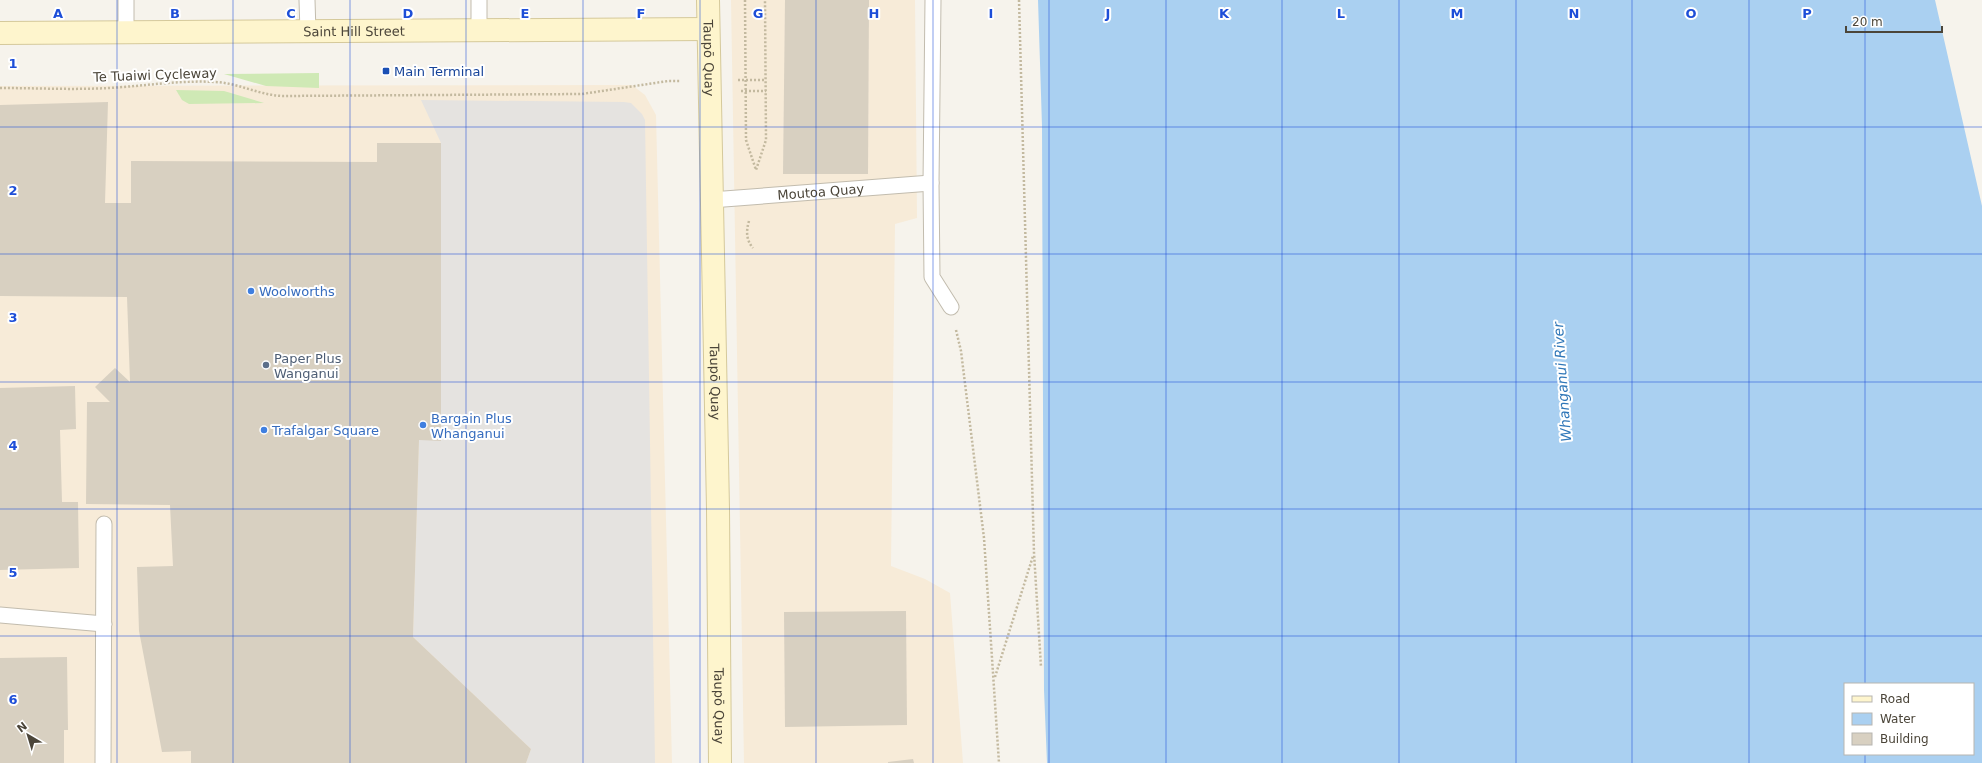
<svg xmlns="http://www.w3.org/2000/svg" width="1982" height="763" viewBox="0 0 1982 763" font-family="'DejaVu Sans',sans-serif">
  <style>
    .commercial { fill: #f7ebd8 }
    .green { fill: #cfe9b5 }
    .parking { fill: #e5e3e0 }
    .water { fill: #aad0f1; fill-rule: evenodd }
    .building { fill: #d8d0c1 }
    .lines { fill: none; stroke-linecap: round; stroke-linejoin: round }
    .service-casing { stroke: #c2bcae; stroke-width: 17 }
    .secondary-casing { stroke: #d5c99b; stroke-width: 24 }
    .path { stroke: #c3b99f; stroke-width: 2.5; stroke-dasharray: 2 2; stroke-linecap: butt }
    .service { stroke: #fff; stroke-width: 15 }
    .secondary { stroke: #fef5cd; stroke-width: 22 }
    .grid { fill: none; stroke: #1d4ed8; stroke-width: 1; stroke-opacity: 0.55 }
    .transit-dot { fill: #1a4fb4; stroke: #fff; stroke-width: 1.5 }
    .shop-dot { fill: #3f7fe0; stroke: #fff; stroke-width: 1.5 }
    .service-dot { fill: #5c6f8a; stroke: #fff; stroke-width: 1.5 }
    .labels { text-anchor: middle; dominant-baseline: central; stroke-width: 4; stroke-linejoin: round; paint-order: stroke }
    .street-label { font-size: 13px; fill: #4b4539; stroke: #fff }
    .transit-label { font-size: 13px; fill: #164399; stroke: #fff; text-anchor: start }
    .shop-label { font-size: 13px; fill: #366cbe; stroke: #fff; text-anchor: start }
    .service-label { font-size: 13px; fill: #4e5e75; stroke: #fff; text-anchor: start }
    .water-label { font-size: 14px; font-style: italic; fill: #3077b8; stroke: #fff }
    .grid-label { font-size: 13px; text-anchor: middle; font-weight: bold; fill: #1d4ed8; stroke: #fff; stroke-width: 4; stroke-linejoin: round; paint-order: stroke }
  </style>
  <rect width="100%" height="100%" fill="#f6f3ec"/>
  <g class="commercial">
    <polygon points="731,0 915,0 917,218 895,224 891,566 925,579 950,593 963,763 744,763"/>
    <polygon points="632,85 645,95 656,115 672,763 0,763 0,86"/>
  </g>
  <g class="green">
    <polygon points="319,73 319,88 266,86 224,74"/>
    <polygon points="176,90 224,91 264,103 189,104 182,100"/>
  </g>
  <polygon class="parking" points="421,100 624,102 631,103 642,114 645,120 655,763 526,763 531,749 413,637 419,440 441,440 441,143"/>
  <path class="water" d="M1038,0H1935L1982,206V763H1047L1044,690L1042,126ZM1845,684H1973V754H1845Z"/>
  <g class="building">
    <polygon points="785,0 869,0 868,174 783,174"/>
    <polygon points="108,102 105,203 131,203 131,161 377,162 377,143 441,143 441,441 419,440 413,637 531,749 526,763 191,763 191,751 162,752 139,631 137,567 173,566 170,505 86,504 87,402 110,402 95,387 115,368 130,382 127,297 0,296 0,105"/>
    <polygon points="75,386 76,429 60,430 62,502 78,502 79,568 0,570 0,388"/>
    <polygon points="906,611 907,725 785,727 784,612"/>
    <polygon points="67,657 68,730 64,730 64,763 0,763 0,658"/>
    <polygon points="913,759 914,763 888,763 888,762"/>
  </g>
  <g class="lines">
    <g class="service-casing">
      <g id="service">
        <polyline points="126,0 126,33"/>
        <polyline points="307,0 308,32"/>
        <polyline points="479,0 479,31"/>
        <polyline points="933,0 931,183 932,277 951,307"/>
        <path id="s1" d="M711,200L931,183"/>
        <polyline points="0,615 104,624"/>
        <polyline points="103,763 104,524"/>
      </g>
    </g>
    <g class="secondary-casing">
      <g id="secondary">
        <path id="s2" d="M708,0L718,509L720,763"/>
        <path id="s3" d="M0,33L708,29"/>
      </g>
    </g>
    <g class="path">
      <polyline points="745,0 746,140 756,170 766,140 765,0"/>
      <polyline points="1019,0 1034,553 1041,667"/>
      <polyline points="738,80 766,80"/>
      <path d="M0,88C36,88 73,90 109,88C145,86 179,80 215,82C239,83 258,95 283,96L582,94L668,81H681"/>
      <polyline points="741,91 766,91"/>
      <path d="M749,221C746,231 746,240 753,248"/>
      <polyline points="956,330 961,351 984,538 999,763"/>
      <polyline points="995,677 1033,556"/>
    </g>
    <use href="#service" class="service"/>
    <use href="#secondary" class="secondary"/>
  </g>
  <path class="grid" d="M117,0V763M233,0V763M350,0V763M466,0V763M583,0V763M700,0V763M816,0V763M933,0V763M1049,0V763M1166,0V763M1282,0V763M1399,0V763M1516,0V763M1632,0V763M1749,0V763M1865,0V684M0,127H1982M0,254H1982M0,382H1982M0,509H1982M0,636H1982M1865,754V763"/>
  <rect class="transit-dot" x="382" y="67" width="8" height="8" rx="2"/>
  <g class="shop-dot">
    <circle cx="251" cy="291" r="4"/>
    <circle cx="423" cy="425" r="4"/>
    <circle cx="264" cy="430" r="4"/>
  </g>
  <circle class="service-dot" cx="266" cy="365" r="4"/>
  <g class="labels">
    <g class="street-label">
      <text stroke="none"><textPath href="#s3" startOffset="354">Saint Hill Street</textPath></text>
      <text stroke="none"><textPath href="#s2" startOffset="58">Taupō Quay</textPath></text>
      <text transform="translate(155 75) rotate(-2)">Te Tuaiwi Cycleway</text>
      <text stroke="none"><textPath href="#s1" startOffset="110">Moutoa Quay</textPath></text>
      <text stroke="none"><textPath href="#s2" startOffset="382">Taupō Quay</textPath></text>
      <text stroke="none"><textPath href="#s2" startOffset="706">Taupō Quay</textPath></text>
    </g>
    <g class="transit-label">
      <text x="394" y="71">Main Terminal</text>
    </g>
    <g class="shop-label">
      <text x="259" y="291">Woolworths</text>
      <text x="431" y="418">Bargain Plus<tspan x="431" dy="15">Whanganui</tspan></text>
      <text x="272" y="430">Trafalgar Square</text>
    </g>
    <g class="service-label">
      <text x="274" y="358">Paper Plus<tspan x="274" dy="15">Wanganui</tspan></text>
    </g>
    <g class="water-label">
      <text transform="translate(1562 382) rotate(-94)">Whanganui River</text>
    </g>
  </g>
  <g class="grid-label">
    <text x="58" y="18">A</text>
    <text x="175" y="18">B</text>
    <text x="291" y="18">C</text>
    <text x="408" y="18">D</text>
    <text x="525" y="18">E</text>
    <text x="641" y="18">F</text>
    <text x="758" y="18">G</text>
    <text x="874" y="18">H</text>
    <text x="991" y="18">I</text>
    <text x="1108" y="18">J</text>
    <text x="1224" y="18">K</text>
    <text x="1341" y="18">L</text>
    <text x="1457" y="18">M</text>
    <text x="1574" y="18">N</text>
    <text x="1691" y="18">O</text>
    <text x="1807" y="18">P</text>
    <text x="13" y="68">1</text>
    <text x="13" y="195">2</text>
    <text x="13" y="322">3</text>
    <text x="13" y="450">4</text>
    <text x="13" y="577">5</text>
    <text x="13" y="704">6</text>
  </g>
  <rect x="1844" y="683" width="130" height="72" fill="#ffffff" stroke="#b7b5b0"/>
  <rect x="1852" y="696" width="20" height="6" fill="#fef5cd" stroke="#b7b5b0"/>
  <text x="1880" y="703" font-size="12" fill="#4b4539">Road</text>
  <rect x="1852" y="713" width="20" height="12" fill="#aad0f1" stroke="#b7b5b0"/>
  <text x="1880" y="723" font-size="12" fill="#4b4539">Water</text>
  <rect x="1852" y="733" width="20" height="12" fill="#d8d0c1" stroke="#b7b5b0"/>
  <text x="1880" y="743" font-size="12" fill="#4b4539">Building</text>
  <g transform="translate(28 735) rotate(322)" stroke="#ffffff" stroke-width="3" paint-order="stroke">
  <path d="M0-3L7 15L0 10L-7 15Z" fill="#4b4539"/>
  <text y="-6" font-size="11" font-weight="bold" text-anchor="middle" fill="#4b4539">N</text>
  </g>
  <path d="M1846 26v6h96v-6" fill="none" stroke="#4b4539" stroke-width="2"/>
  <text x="1852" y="26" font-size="12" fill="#4b4539" stroke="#ffffff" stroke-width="3" paint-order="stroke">20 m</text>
</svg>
